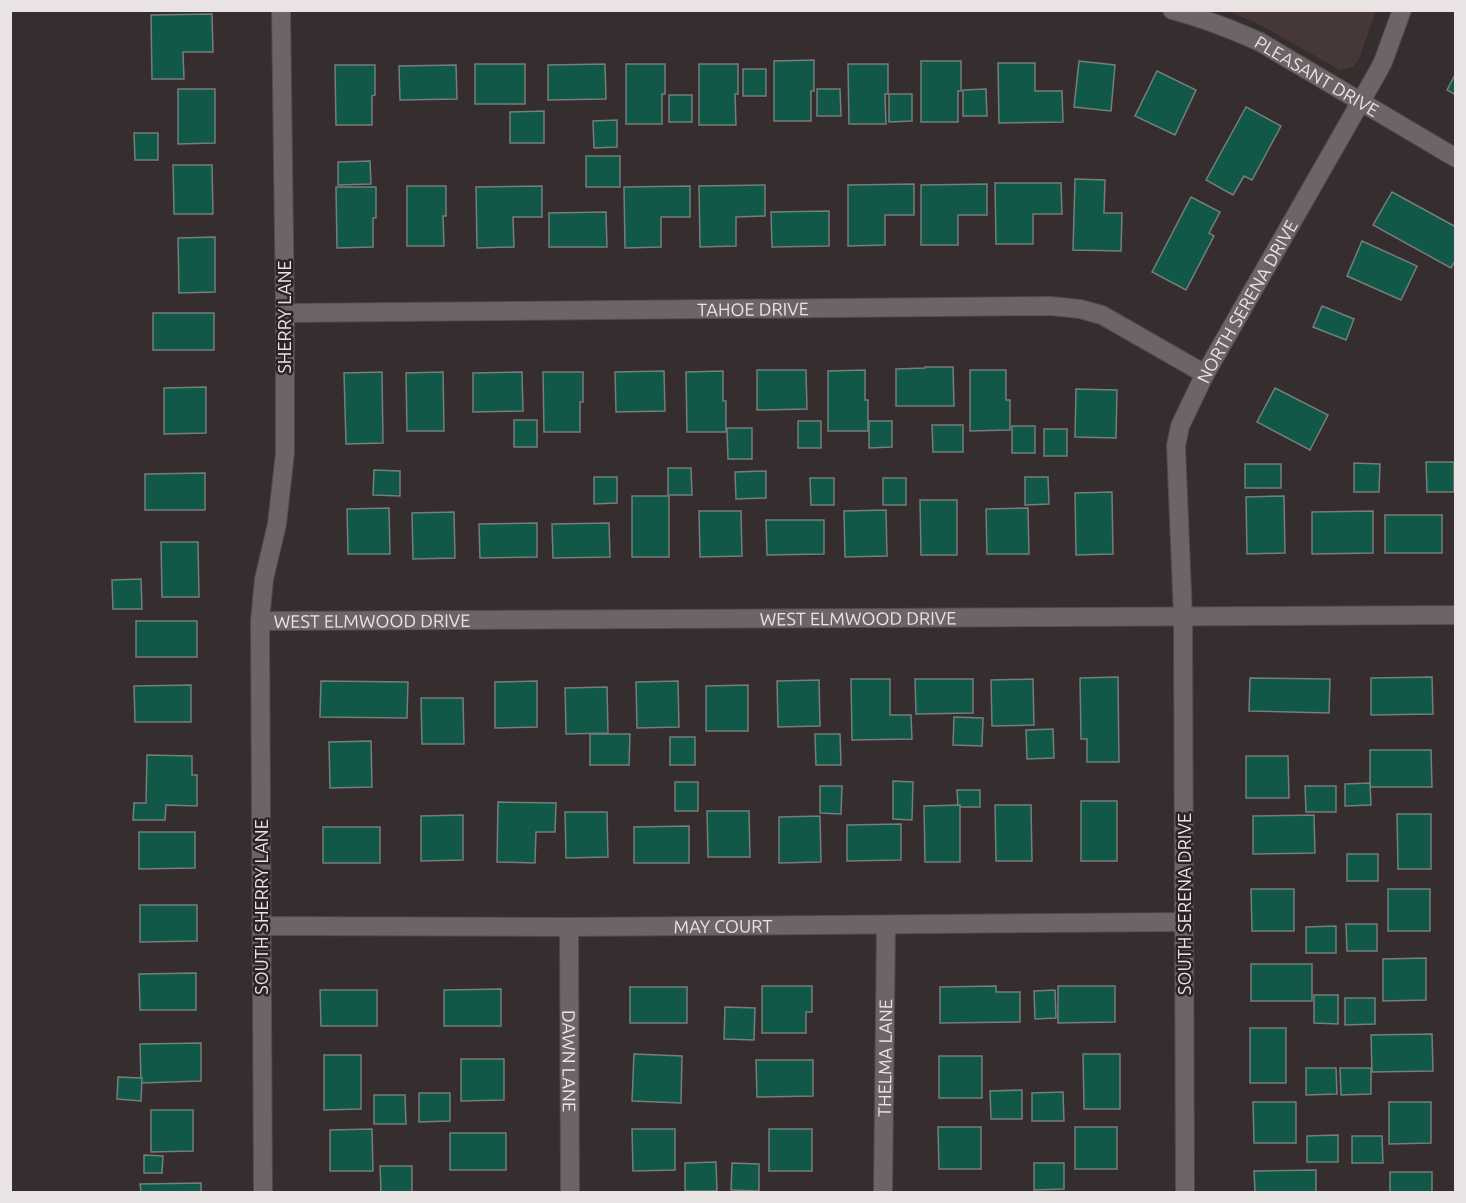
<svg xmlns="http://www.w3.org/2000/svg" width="1466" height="1203" viewBox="0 0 1466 1203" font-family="Ubuntu,sans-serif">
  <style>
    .built { fill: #463739 }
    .building { fill: #125849; stroke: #747e7b; stroke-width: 1.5 }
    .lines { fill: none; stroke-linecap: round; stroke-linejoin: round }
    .minor-casing { stroke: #514b4c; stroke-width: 20 }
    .minor { stroke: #6d6465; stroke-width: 18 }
    .labels { text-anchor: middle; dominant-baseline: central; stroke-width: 5; stroke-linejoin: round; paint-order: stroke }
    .street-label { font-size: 18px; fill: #e9e3e4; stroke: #2b2324 }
  </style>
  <rect width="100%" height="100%" fill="#352d2e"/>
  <polygon class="built" points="1226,11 1376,11 1359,59 1353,67 1340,70 1255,22"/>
  <g class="building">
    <polygon points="212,14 213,52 183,52 184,79 152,79 151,15"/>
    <polygon points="814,60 814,91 811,91 811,121 774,121 774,61"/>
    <polygon points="921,61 961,61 961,91 958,91 958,122 921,122"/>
    <polygon points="1079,61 1115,65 1111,111 1074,107"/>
    <polygon points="998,63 1035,63 1035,91 1062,91 1063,122 999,123"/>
    <rect x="475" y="64" width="50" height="40"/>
    <polygon points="605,64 606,99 548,100 548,65"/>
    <polygon points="626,64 665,64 665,94 662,94 662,124 626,124"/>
    <polygon points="699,64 738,64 738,94 735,94 736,125 699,125"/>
    <polygon points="848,64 888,64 888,94 885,94 886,124 849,124"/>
    <polygon points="335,65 375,65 375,95 372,96 372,125 336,125"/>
    <polygon points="456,65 457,99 400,100 399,66"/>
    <rect x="743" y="69" width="23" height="27"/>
    <polygon points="1157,71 1196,90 1175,135 1135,116"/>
    <polygon points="1456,73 1456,95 1447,90"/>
    <polygon points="178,89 215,89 215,143 178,144"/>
    <polygon points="817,89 840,89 841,116 817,116"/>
    <polygon points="986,89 987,116 963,116 963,90"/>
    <polygon points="889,94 912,94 912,121 889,122"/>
    <rect x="669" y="95" width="23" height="27"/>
    <polygon points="1246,107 1281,126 1252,180 1244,176 1233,195 1206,180"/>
    <polygon points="544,111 544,143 510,143 510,112"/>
    <polygon points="617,120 617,147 594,148 593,121"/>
    <polygon points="134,133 158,133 158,160 135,160"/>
    <rect x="586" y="156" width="34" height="31"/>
    <polygon points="370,161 371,184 338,185 338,162"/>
    <polygon points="173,165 212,165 213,214 174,214"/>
    <polygon points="1075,179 1105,180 1104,213 1122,213 1121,251 1073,250"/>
    <polygon points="995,183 1061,183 1062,214 1033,214 1033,244 996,244"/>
    <polygon points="914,184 914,215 885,215 885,245 848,246 848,185"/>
    <polygon points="987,184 987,215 958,215 958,245 921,245 921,185"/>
    <polygon points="765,185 765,216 736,217 736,246 700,247 699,186"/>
    <polygon points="407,186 446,186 446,216 443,216 444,246 407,246"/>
    <polygon points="542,186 542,217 513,217 514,247 477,248 476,187"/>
    <polygon points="690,186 690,217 661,217 661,247 625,248 624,187"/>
    <polygon points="336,187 376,187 376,218 373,218 373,247 337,248"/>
    <polygon points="1392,192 1456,227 1456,259 1451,268 1373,225"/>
    <polygon points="1191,197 1220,212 1209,233 1214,236 1186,290 1152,272"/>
    <polygon points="829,211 829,246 772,247 771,212"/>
    <polygon points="606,212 607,247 549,247 549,213"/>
    <polygon points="215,237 215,292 179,293 178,238"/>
    <polygon points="1362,241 1417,266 1401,300 1347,276"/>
    <polygon points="1322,306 1354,319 1346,340 1313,327"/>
    <rect x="153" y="313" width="61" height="37"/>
    <polygon points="925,367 953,367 954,406 896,406 896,369 925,368"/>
    <polygon points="757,370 806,370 807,409 757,410"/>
    <polygon points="865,370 865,400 868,400 868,431 828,431 828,371"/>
    <polygon points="970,370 1006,370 1006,400 1010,400 1010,430 970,431"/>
    <polygon points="664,371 665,411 616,412 615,372"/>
    <polygon points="723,371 723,401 726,401 726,432 687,432 686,372"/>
    <polygon points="382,372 383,443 346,444 344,373"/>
    <polygon points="443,372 444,431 407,431 406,373"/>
    <polygon points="522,372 523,411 473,412 473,373"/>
    <polygon points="543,372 583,372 583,402 580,402 580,432 544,432"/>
    <polygon points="206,387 206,433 164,434 164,388"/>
    <polygon points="1275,388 1328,415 1310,450 1257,422"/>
    <polygon points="1076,389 1117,390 1116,438 1075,437"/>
    <rect x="514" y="420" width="23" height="27"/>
    <rect x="798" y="421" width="23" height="27"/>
    <polygon points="869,421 892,421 892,447 869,448"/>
    <polygon points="932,425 963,425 963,452 933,452"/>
    <rect x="1012" y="426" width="23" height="27"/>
    <polygon points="727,428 752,428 752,459 728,459"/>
    <rect x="1044" y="429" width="23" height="27"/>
    <polygon points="1426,462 1454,462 1454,492 1427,492"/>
    <polygon points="1354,463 1380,464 1379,492 1354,492"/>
    <rect x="1245" y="464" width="36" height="24"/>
    <polygon points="668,468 691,468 692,495 668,495"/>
    <polygon points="374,470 400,471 400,496 373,495"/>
    <polygon points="766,471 766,498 736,499 735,472"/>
    <polygon points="205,473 205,510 145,510 145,474"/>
    <polygon points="594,477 617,477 617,503 594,504"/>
    <polygon points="1025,477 1048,477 1049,504 1025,505"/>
    <polygon points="810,478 834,478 834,505 811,505"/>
    <rect x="883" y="478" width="23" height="27"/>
    <polygon points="1112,492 1113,554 1076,555 1075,493"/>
    <rect x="632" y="496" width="37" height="61"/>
    <polygon points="1284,496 1285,553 1247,554 1246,497"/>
    <polygon points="920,500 957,500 957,555 921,555"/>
    <polygon points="389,508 390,554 348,554 347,509"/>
    <polygon points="1028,508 1029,554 987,554 986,509"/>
    <polygon points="886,510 887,556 845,557 844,511"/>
    <polygon points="699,511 741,511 742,556 700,557"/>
    <polygon points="1373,511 1373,553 1312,554 1312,512"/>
    <polygon points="454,512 455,558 413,559 412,513"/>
    <rect x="1385" y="515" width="57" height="38"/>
    <polygon points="766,520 824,520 824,554 767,555"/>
    <polygon points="537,523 537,557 480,558 479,524"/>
    <polygon points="609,523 610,557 553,558 552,524"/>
    <polygon points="161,542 198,542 199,597 162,597"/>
    <polygon points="141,579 142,609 113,609 112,580"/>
    <rect x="136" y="621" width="61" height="36"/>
    <polygon points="1118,677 1119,762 1087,762 1087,739 1081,739 1080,678"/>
    <polygon points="1432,677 1433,714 1371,715 1371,678"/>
    <polygon points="1250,678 1330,679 1329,713 1249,711"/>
    <polygon points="851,679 890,679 890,715 911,715 912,739 852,740"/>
    <polygon points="915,679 973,679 973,713 916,714"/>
    <polygon points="1033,679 1034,725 992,726 991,680"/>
    <polygon points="819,680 820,726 778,727 777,681"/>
    <polygon points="321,681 408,682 407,718 320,717"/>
    <polygon points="537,681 537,727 495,728 495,682"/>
    <polygon points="678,681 679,727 637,728 636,682"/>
    <polygon points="191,685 191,722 135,722 134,686"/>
    <polygon points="748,685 748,731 706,731 706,686"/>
    <polygon points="607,687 608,733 566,734 565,688"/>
    <polygon points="421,698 463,698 464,744 422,744"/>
    <polygon points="954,717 983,718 982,746 953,745"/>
    <polygon points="1053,729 1054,758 1027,759 1026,730"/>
    <polygon points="590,734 630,734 629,765 590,765"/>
    <polygon points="815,734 840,734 841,765 816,765"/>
    <rect x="670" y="737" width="25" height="28"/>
    <polygon points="371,741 372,787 330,788 329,742"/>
    <polygon points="1370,750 1431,750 1432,787 1370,787"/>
    <polygon points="147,755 192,756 192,775 197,775 197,806 166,805 165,820 133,820 134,803 146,803"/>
    <polygon points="1246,756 1288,756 1289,798 1246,798"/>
    <polygon points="893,781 913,782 912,820 893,819"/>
    <rect x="675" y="782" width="23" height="29"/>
    <polygon points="1370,783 1371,805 1345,806 1345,784"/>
    <polygon points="820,786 842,786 841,814 820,813"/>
    <polygon points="1305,786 1336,786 1336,812 1306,812"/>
    <polygon points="957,790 980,790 980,807 958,807"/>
    <rect x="1081" y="801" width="36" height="60"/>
    <polygon points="498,802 556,803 555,832 536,832 535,863 497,862"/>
    <polygon points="960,805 960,862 925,862 924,806"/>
    <polygon points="995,805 1031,805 1032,861 996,861"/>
    <polygon points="707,811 749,811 750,857 708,857"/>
    <polygon points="565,812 607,812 608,857 566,858"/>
    <polygon points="1397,814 1431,814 1431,869 1398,869"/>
    <polygon points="463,815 463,860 421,861 421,816"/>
    <polygon points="1314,815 1315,853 1253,854 1253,816"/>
    <polygon points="820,816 821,862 779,863 779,817"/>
    <polygon points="901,824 901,860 847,861 847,825"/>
    <polygon points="689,826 689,863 634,863 634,827"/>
    <rect x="323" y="827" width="57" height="36"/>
    <polygon points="139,832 195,832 195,868 139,869"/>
    <rect x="1347" y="854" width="31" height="27"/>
    <polygon points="1251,889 1294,889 1294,931 1252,931"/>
    <rect x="1388" y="889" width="42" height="42"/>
    <polygon points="140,905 197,905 197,941 140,942"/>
    <polygon points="1346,924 1377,924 1377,951 1347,951"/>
    <polygon points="1336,926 1336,953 1306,953 1306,927"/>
    <polygon points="1426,958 1426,1000 1383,1001 1383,959"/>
    <rect x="1251" y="964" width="61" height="37"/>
    <polygon points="196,973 196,1010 140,1010 139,974"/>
    <polygon points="762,986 812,986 812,1012 806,1012 806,1033 762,1033"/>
    <polygon points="996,986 996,992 1020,992 1020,1022 940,1023 940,987"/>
    <polygon points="1058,986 1115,986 1115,1022 1058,1023"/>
    <rect x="630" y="987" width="57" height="36"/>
    <polygon points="501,989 501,1026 444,1026 444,990"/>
    <polygon points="320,990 377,990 377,1026 321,1026"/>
    <polygon points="1055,990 1056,1018 1035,1019 1034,991"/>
    <polygon points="1314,995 1338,995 1338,1024 1314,1023"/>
    <polygon points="1345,998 1375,998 1375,1024 1345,1025"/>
    <polygon points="725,1007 755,1008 754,1040 724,1039"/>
    <rect x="1250" y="1028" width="36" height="55"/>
    <polygon points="1432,1034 1433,1071 1372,1072 1371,1035"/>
    <polygon points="201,1043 201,1081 141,1083 140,1044"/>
    <polygon points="634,1054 682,1056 681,1103 632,1101"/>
    <polygon points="1083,1054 1120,1054 1120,1109 1084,1109"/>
    <polygon points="324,1055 361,1055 361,1109 324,1110"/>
    <rect x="939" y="1056" width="43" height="42"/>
    <polygon points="461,1059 504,1059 504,1100 461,1101"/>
    <polygon points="756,1060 813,1060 813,1096 757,1097"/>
    <polygon points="1306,1068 1336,1068 1337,1094 1306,1095"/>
    <polygon points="1340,1068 1371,1068 1371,1094 1341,1095"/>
    <polygon points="118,1077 142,1078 141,1101 117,1099"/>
    <polygon points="1022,1090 1022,1119 991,1119 990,1091"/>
    <polygon points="1063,1092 1064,1121 1032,1121 1032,1093"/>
    <polygon points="419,1093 450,1093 450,1121 419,1122"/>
    <polygon points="374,1095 405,1095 406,1124 374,1124"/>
    <polygon points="1253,1102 1296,1102 1296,1143 1254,1143"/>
    <polygon points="1389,1102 1431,1102 1431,1143 1389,1144"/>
    <polygon points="151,1110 193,1110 193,1151 151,1152"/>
    <polygon points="938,1127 981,1127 981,1169 939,1169"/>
    <rect x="1075" y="1127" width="42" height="42"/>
    <polygon points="372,1129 373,1171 330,1171 330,1130"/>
    <polygon points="632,1129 675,1129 675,1170 633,1171"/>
    <rect x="769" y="1129" width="43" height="42"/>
    <rect x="450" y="1133" width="56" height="37"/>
    <polygon points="1338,1135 1338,1162 1307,1162 1307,1136"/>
    <polygon points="1352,1136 1382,1136 1383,1163 1352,1163"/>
    <polygon points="144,1155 163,1156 162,1173 144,1173"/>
    <polygon points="716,1162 717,1191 685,1191 685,1163"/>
    <polygon points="732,1163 759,1164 759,1191 731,1190"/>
    <polygon points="1034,1163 1064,1163 1064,1189 1034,1190"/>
    <polygon points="380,1166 412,1166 412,1192 381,1192"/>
    <polygon points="1316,1170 1316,1192 1255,1192 1254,1171"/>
    <rect x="1390" y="1172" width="42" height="20"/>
    <polygon points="201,1183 201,1192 141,1192 140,1184"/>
  </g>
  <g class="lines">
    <g class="minor-casing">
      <g id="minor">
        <path id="s1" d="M1172,10C1203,18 1231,29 1260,42L1456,158"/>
        <path id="s2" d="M285,313L1051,306L1080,309L1102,315L1205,374"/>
        <path id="s3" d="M260,621L1456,615"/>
        <path id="s4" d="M261,926L569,927L1184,922"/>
        <path id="s5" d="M569,927L570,1192"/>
        <polyline points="263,1192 260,621 264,579 277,524 285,453 285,313 281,10"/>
        <path id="s6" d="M883,1192L886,925"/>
        <path id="s7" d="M1185,1192L1183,616L1176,446L1180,426L1205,374L1376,75L1383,62L1402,10"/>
      </g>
    </g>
    <use href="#minor" class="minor"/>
  </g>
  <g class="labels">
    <g class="street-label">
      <text stroke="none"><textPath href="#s1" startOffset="160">PLEASANT DRIVE</textPath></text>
      <text stroke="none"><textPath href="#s7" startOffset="908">NORTH SERENA DRIVE</textPath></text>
      <text stroke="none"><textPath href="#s2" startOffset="468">TAHOE DRIVE</textPath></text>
      <text transform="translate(284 317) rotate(-90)">SHERRY LANE</text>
      <text stroke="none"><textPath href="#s3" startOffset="598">WEST ELMWOOD DRIVE</textPath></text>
      <text stroke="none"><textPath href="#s3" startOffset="112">WEST ELMWOOD DRIVE</textPath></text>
      <text transform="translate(1184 904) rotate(-90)">SOUTH SERENA DRIVE</text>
      <text transform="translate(261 907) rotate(-90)">SOUTH SHERRY LANE</text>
      <text stroke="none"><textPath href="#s4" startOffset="462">MAY COURT</textPath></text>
      <text stroke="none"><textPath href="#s6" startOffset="134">THELMA LANE</textPath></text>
      <text stroke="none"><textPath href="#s5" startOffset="134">DAWN LANE</textPath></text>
    </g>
  </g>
  <rect width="1466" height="1203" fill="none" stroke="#e9e3e4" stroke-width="24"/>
</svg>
